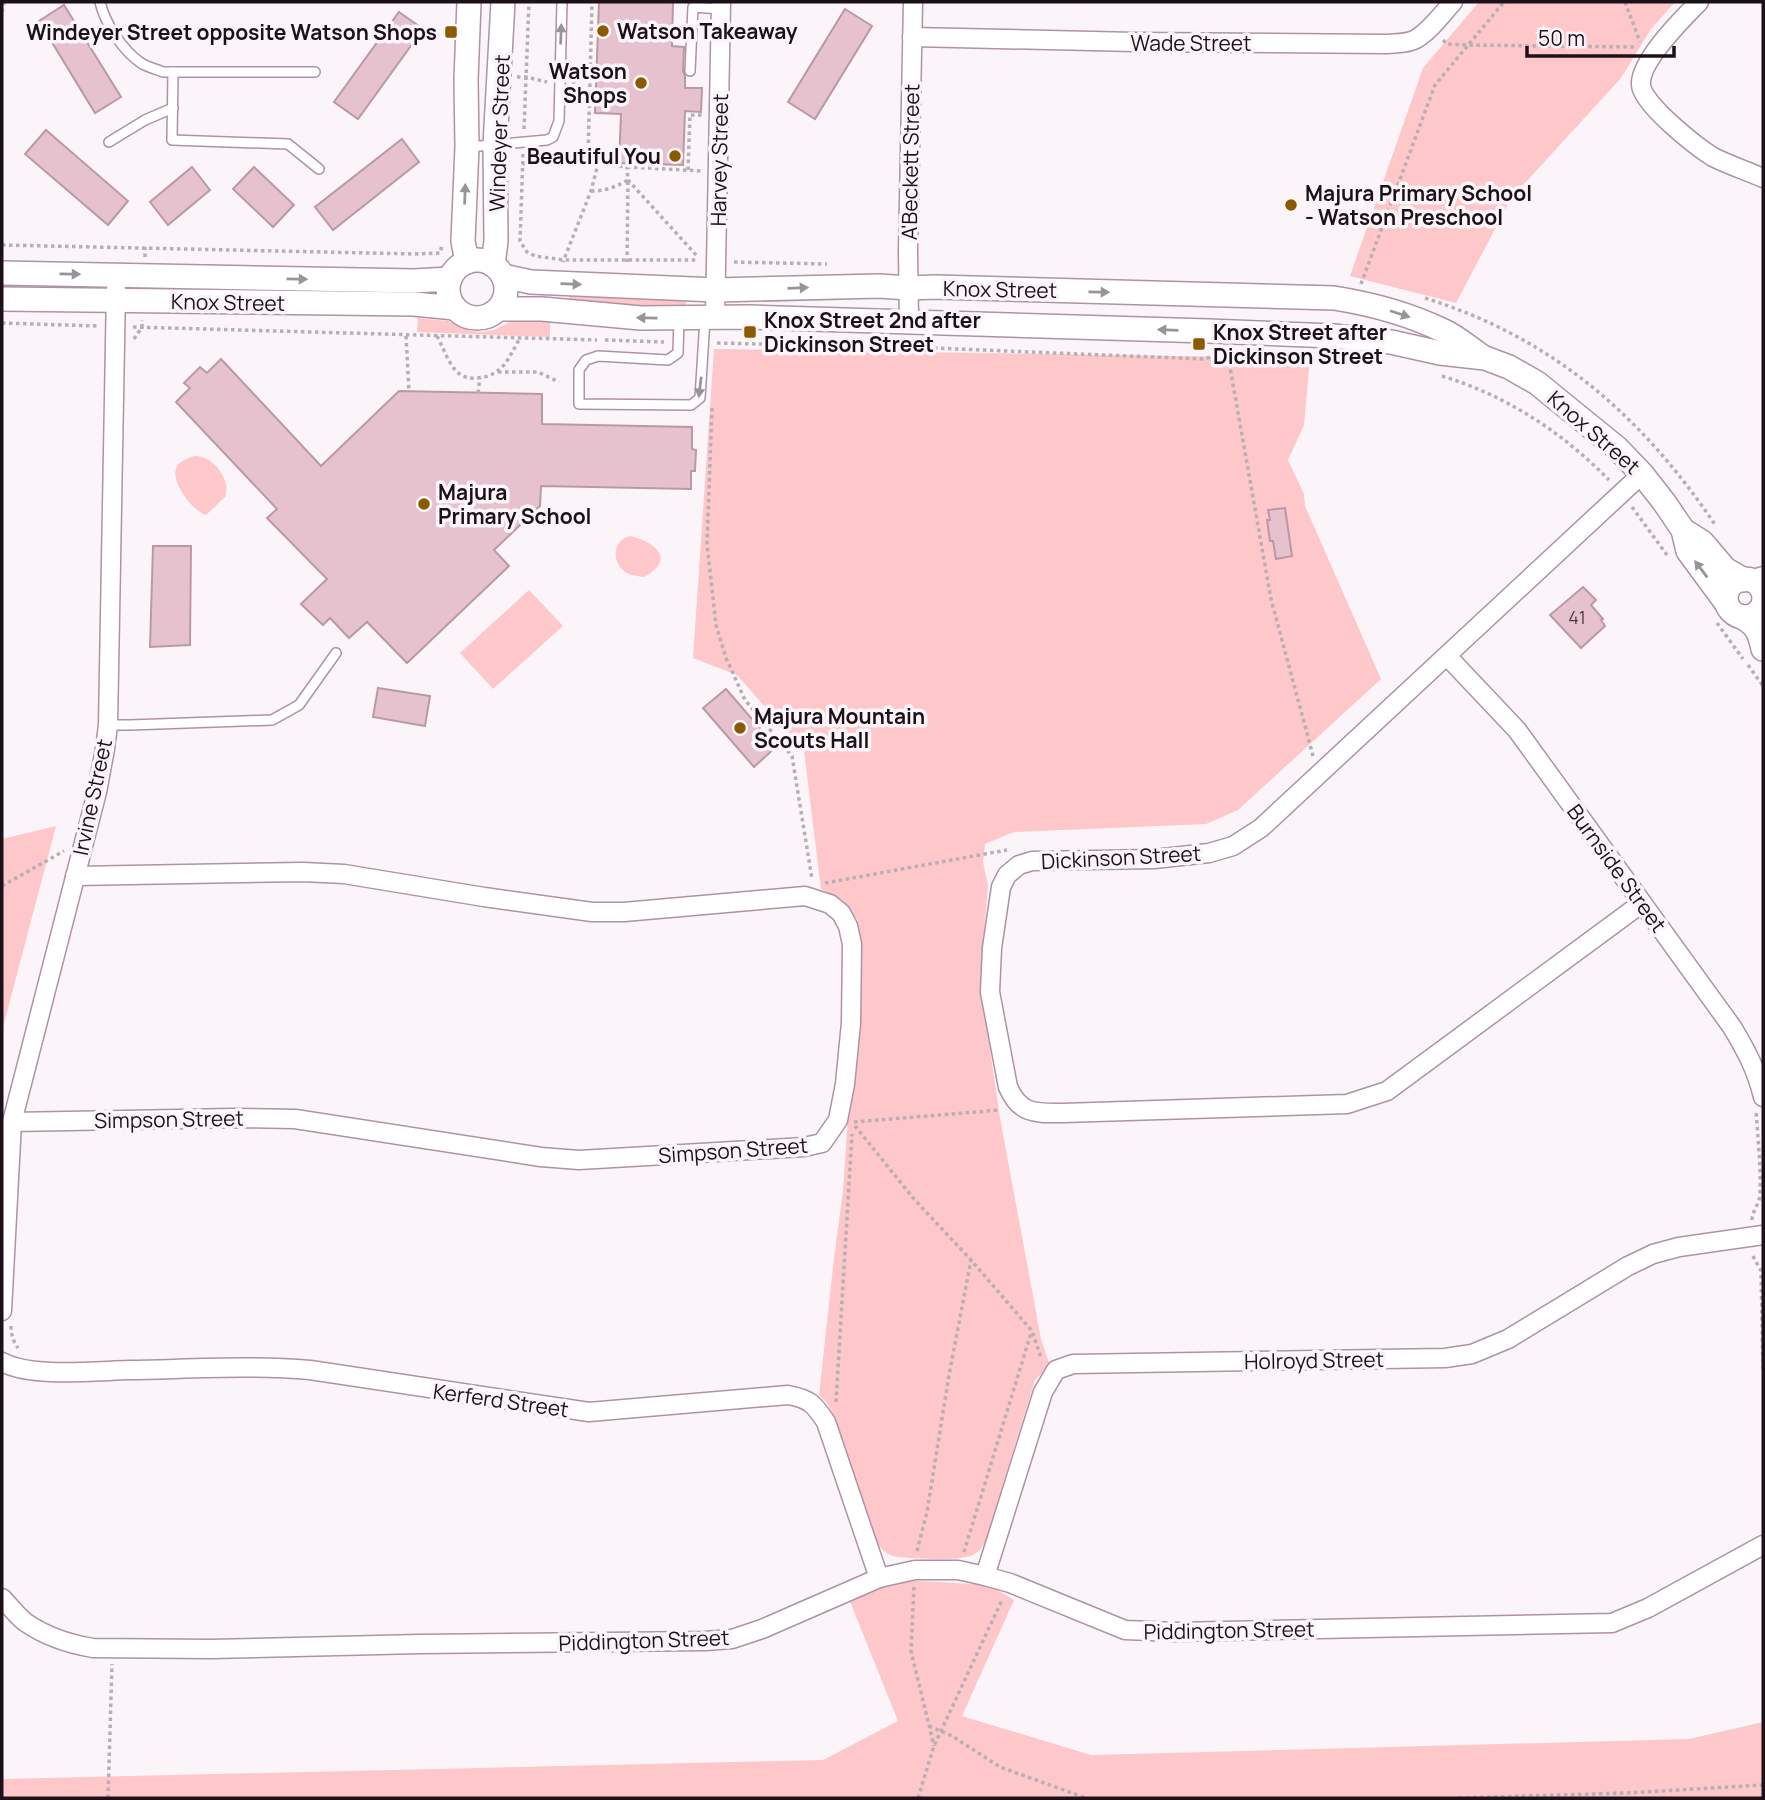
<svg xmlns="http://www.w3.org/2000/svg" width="1765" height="1800" viewBox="0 0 1765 1800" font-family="Manrope,sans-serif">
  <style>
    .green { fill: #fec7c9 }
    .building { fill: #e6c2ce; stroke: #bb99a4; stroke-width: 2 }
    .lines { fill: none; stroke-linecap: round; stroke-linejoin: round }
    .service-casing { stroke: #ae92a6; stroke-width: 12 }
    .minor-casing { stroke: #ae92a6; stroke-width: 21 }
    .tertiary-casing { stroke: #ae92a6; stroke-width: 26 }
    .path { stroke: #b6afb4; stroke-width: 3.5; stroke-dasharray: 3.5 3.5; stroke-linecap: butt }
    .service { stroke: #fff; stroke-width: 9 }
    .minor { stroke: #fff; stroke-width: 18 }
    .tertiary { stroke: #fff; stroke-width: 23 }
    .oneway { fill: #999498 }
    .poi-dot { fill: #895a00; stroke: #fbf5f9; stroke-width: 2.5 }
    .labels { text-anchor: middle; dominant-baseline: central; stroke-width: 7; stroke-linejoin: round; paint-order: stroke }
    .number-label { font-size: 18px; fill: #4e3d46 }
    .poi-label { font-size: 21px; font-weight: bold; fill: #1c1119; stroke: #fbf5f9; text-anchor: start }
    .street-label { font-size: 21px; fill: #1c1119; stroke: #fbf5f9 }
  </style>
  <rect width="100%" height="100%" fill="#fbf5f9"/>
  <g class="green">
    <polygon points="1479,2 1675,2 1651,29 1621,78 1526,182 1514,193 1456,303 1350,276 1423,68"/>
    <polygon points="569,293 686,296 686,308 681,310 570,305"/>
    <polygon points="550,315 550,337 417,332 418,318 448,321 470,331 483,332 494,330 516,319"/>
    <path d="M714,349L1310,358L1304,425L1288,460L1304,494L1305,506L1381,679L1238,810L1206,824L1014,832L985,844L983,862L988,886L980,981L1000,1118L1041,1339L1050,1366L1035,1380L986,1540C984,1545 981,1550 976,1553C963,1563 915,1558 897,1557C883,1554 878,1546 873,1533L836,1420L827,1403L819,1395L834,1258L843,1191L848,1117L858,921L843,900L821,889L804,751L737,675L693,658Z"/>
    <path d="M194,456C209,455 224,471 226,485C227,487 226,496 225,497L206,515C193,511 171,483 176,469C178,461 187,459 194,456Z"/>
    <path d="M630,536C655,542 677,559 644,577C639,576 631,576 627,573C611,564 612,540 630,536Z"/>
    <polygon points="529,590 563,626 493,689 460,653"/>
    <polygon points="56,826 2,1031 2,839"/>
    <polygon points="902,1580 989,1585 1014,1600 962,1716 1091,1755 1689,1739 1763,1722 1763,1798 2,1798 2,1779 823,1760 898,1721 849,1599"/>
  </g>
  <g class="building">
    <polygon points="599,2 673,2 672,46 684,47 683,71 685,76 685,88 702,88 701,112 685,111 683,165 619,163 621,114 595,113"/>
    <polygon points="64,5 121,97 95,113 39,21"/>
    <polygon points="845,9 872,26 815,119 788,102"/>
    <polygon points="399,12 423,29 358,119 334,102"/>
    <polygon points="46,130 128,201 108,225 25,154"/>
    <polygon points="402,139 419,162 333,230 315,207"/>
    <polygon points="192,167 210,190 168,225 150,202"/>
    <polygon points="254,167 294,205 273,227 233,189"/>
    <polygon points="221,359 321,466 399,391 542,394 542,424 692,427 692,449 696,450 695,471 691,471 691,489 541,486 540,506 494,550 509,566 407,663 367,622 349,638 330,618 323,625 301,604 327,579 267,518 277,509 176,402 190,388 184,383 200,367 207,373"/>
    <polygon points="1285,508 1292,556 1276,559 1273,541 1270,541 1267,520 1270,520 1268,510"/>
    <polygon points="153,546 191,546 190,645 150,647"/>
    <polygon points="1583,587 1596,600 1591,605 1603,619 1601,620 1605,626 1581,648 1550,615"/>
    <polygon points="378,688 430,696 425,726 373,717"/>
    <polygon points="726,689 776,747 754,767 703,708"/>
  </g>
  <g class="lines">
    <g class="service-casing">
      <g id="service">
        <path d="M100,2C105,23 122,50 141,63C147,67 156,69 163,72H315"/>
        <polyline points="690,71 693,7 721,9"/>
        <polyline points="173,72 172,140 288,144 319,169"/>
        <polyline points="109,142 145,120 173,108"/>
        <polyline points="469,147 547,140 553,137 559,121 562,2"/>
        <polyline points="679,318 678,353 668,360 598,356 586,360 579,370 579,404 691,405 700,398 705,319"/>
        <polyline points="108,725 130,725 272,720 299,705 336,653"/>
      </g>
    </g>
    <g class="minor-casing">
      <g id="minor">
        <path d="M1699,2C1683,18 1639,62 1641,85C1642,104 1697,147 1713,157C1729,165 1747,171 1763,178"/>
        <path d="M912,37L1135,42L1387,44C1396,43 1407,44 1416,39C1430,31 1442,14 1453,2"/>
        <polyline points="715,318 721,2"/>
        <polyline points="909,322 908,251 913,2"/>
        <polyline points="1750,580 1763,576"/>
        <path d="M1447,656L1517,730L1732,1027C1746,1050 1757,1071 1763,1097"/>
        <path d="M1642,903L1387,1091L1347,1104L1063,1113C1036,1113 1020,1115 1008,1087L990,992L992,948L1001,887L1007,875L1019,865L1032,861L1154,859L1209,853L1233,846L1261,828L1642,474"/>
        <polyline points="12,1122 235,1118 295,1119 541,1157 579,1160 804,1147 822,1143 838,1120 845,1084 851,1023 852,944 848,926 841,913 830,904 805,896 624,912 592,912 484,897 344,874 303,872 75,876"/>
        <polyline points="2,1311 12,1122 97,792 105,749 108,725 116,289"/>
        <path d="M2,1362C31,1378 94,1371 129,1370C189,1369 250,1365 310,1370L589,1412L788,1395C810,1399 814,1404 826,1422L879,1578"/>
        <polyline points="985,1576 1043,1392 1056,1370 1073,1364 1445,1358 1472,1354 1508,1339 1628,1266 1653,1254 1679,1247 1763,1235"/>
        <path d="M2,1598C9,1605 16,1615 25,1622C45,1636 69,1644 93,1648L211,1649L420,1644L705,1641L732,1639L762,1629L879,1578L915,1570H958L985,1576L1010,1583L1125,1630L1176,1632L1612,1623L1648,1608L1763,1545"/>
      </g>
    </g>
    <g class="tertiary-casing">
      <g id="tertiary">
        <circle cx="477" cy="289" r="29"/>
        <polyline points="467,262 463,241 467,147 466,80 469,2"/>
        <polyline points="493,265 496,241 495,145 503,2"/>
        <polyline points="2,273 414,281 450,279"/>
        <path d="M503,276L531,282L716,290L879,286L908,288L935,287L1334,298C1372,304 1409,314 1444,331C1457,337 1468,347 1480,355"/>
        <polyline points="2,299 414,304 455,308"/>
        <polyline points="499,309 542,309 641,318 749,317 1208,331 1334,336 1391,342 1440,353 1485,358 1509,367 1537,383 1617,448 1642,474 1664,502 1683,530 1688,551 1727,604"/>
        <polyline points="1683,530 1702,542 1725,569 1744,580"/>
        <circle cx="1745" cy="598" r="19"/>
        <path d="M1740,616C1756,625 1759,630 1763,649"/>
      </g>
    </g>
    <g class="path">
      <polyline points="1625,2 1640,42"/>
      <polyline points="2,12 4,2"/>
      <polyline points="1443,40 1447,44 1468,45 1636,47"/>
      <polyline points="517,77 526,77 547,82"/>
      <polyline points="572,83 591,74 597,78"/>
      <polyline points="524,129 529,2"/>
      <polyline points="523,154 520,241 527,252 535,256 564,260 698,260"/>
      <polyline points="588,157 592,2"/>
      <polyline points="523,164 588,157 595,158 598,164 591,191 563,262"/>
      <polyline points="598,164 627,167 628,180 697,256"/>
      <polyline points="627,167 702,171"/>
      <polyline points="688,170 690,115 703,115"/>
      <path d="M591,191C605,191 616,187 628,180"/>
      <polyline points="2,245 415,254 440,253 442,245"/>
      <polyline points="145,257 145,247"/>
      <polyline points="627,262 628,180"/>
      <polyline points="734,262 827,264"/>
      <polyline points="1361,284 1435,85 1504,2"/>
      <path d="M1425,298C1553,338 1642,416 1716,526"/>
      <polyline points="2,323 97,326"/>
      <polyline points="133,327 597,340"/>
      <polyline points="406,336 409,391"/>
      <path d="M437,336C443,347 448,362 456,371C462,377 470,379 477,378C503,376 508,359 520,338"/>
      <polyline points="134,339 142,327 142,320"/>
      <polyline points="605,340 664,342"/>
      <polyline points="717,343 933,348 1203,359 1220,355 1248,356"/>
      <polyline points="1228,356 1271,599 1313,756"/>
      <polyline points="498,372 538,372 559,382"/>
      <path d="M1442,376C1507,396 1562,432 1609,480"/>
      <polyline points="478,393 480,378"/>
      <polyline points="712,408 707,544 716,625 726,658 745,700 792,756 812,879"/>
      <polyline points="1632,507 1667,555"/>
      <polyline points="1717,623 1743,659"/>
      <polyline points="1748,665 1763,686"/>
      <polyline points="825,883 1007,850"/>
      <polyline points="2,886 64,851"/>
      <polyline points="854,1122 1000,1110"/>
      <polyline points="855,1126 914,1199 971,1260 1032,1331 1041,1358"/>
      <path d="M1752,1220C1752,1211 1759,1205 1760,1195C1761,1167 1758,1139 1756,1111"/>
      <polyline points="1753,1256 1761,1271 1763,1373"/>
      <path d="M11,1326C11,1334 13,1341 18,1348"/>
      <polyline points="836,1402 852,1134"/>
      <polyline points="917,1551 927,1512 949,1375 971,1260"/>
      <polyline points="964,1552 1031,1333"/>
      <polyline points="914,1587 911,1651 934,1746"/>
      <polyline points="929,1726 952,1736 1000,1767 1086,1798"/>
      <polyline points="108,1798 112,1664"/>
      <polyline points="918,1798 934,1746 1002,1600"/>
      <polyline points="1459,1798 1626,1793 1763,1785"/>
    </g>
    <use href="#service" class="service"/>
    <use href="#minor" class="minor"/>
    <use href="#tertiary" class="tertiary"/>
  </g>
  <defs><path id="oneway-solid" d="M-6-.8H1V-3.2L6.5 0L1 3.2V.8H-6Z" transform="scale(1.75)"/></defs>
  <g class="oneway">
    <use href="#oneway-solid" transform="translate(561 34) rotate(-88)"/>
    <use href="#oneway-solid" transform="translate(465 194) rotate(-88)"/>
    <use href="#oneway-solid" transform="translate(70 274) rotate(1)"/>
    <use href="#oneway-solid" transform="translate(297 279) rotate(1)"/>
    <use href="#oneway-solid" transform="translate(571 284) rotate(2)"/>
    <use href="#oneway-solid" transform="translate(798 288) rotate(-2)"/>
    <use href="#oneway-solid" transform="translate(1099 292) rotate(1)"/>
    <use href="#oneway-solid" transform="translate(1400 314) rotate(18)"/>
    <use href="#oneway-solid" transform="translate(647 318) rotate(-179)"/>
    <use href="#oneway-solid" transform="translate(1168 330) rotate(-178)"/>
    <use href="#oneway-solid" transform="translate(700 387) rotate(97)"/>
    <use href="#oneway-solid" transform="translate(1701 569) rotate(-127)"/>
  </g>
  <g class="poi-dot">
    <circle cx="603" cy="31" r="7"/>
    <rect x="444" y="25" width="14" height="14" rx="3.5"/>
    <circle cx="641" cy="83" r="7"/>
    <circle cx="675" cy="156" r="7"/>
    <circle cx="1291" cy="205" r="7"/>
    <rect x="743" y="325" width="14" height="14" rx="3.5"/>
    <rect x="1192" y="337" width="14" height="14" rx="3.5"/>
    <circle cx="424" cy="504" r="7"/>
    <circle cx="740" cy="728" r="7"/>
  </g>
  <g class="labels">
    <g class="number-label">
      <text x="1577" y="617">41</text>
    </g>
    <g class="poi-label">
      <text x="617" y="31">Watson Takeaway</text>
      <text x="437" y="32" text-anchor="end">Windeyer Street opposite Watson Shops</text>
      <text x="627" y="71" text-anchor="end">Watson<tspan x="627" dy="24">Shops</tspan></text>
      <text x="661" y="156" text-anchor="end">Beautiful You</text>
      <text x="1305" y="193">Majura Primary School<tspan x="1305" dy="24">- Watson Preschool</tspan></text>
      <text x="764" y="320">Knox Street 2nd after<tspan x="764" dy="24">Dickinson Street</tspan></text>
      <text x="1213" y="332">Knox Street after<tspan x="1213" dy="24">Dickinson Street</tspan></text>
      <text x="438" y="492">Majura<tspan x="438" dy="24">Primary School</tspan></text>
      <text x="754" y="716">Majura Mountain<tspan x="754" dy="24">Scouts Hall</tspan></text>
    </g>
    <g class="street-label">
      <text x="1191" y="43">Wade Street</text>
      <text transform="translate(499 133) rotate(-88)">Windeyer Street</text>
      <text transform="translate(719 160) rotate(-89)">Harvey Street</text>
      <text transform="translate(910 162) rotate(-89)">A'Beckett Street</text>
      <text transform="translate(1000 289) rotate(1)">Knox Street</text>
      <text transform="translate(228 302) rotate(1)">Knox Street</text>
      <text transform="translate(1594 432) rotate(41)">Knox Street</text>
      <text transform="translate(92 797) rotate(-78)">Irvine Street</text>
      <text transform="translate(1121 857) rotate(-3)">Dickinson Street</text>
      <text transform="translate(1617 868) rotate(54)">Burnside Street</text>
      <text transform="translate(169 1119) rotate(-1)">Simpson Street</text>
      <text transform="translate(733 1150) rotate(-4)">Simpson Street</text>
      <text transform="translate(1314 1360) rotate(-1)">Holroyd Street</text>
      <text transform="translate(501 1400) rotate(8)">Kerferd Street</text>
      <text transform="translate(1229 1630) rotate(-1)">Piddington Street</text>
      <text transform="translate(644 1640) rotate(-2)">Piddington Street</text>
    </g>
  </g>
  <rect width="1765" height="1800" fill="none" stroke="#1c1119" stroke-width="7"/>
  <path d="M1527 46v10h147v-10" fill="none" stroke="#1c1119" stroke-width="3.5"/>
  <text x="1538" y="46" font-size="21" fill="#1c1119" stroke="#fbf5f9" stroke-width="5" paint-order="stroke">50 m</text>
</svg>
